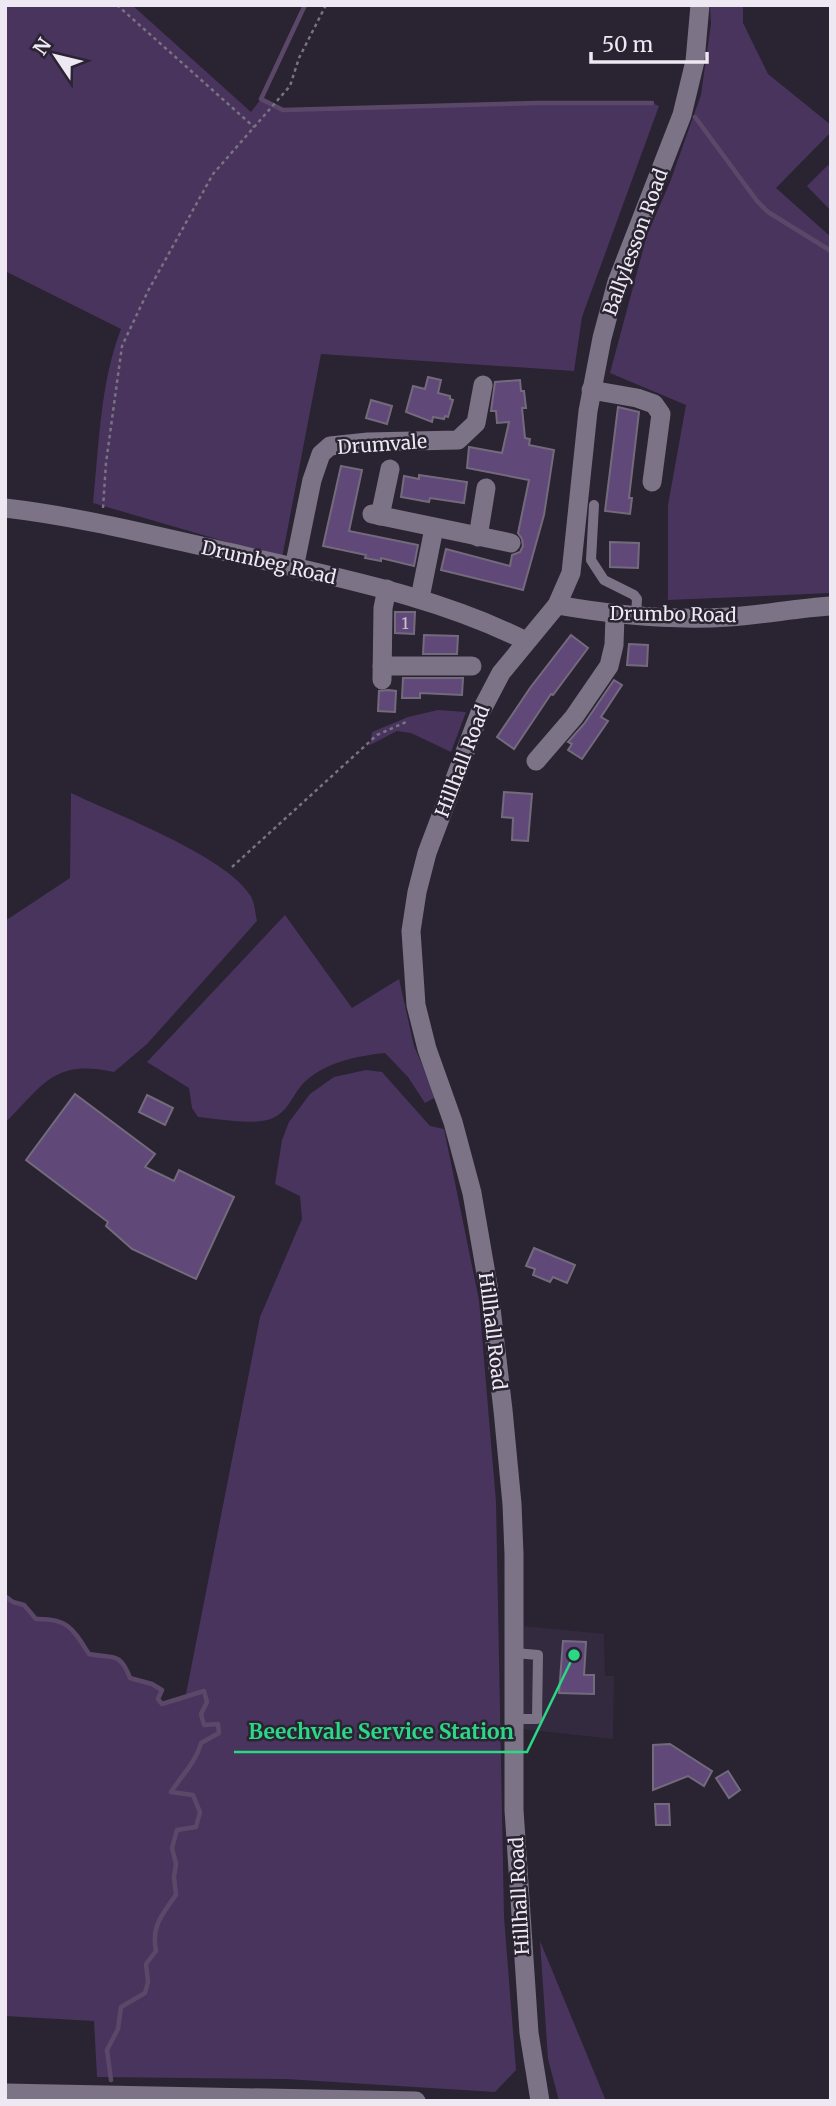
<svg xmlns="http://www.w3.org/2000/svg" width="836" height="2106" viewBox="0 0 836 2106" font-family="Merriweather,serif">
<rect width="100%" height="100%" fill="#2a2332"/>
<path fill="#342a3f" d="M524,1626L604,1634L605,1676H614L613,1739L522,1729Z"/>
<g fill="#49345e">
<path d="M5,5H132L251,112L261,99L284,110L537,103H652L659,106L582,317L574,371L321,354L282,558L93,503C99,446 100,383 121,329L5,271Z"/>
<path d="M710,5H743V23L768,74L831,125V132L776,188L831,237V593L668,600V505L686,405L610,373L647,235L670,182L701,95L711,24Z"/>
<path d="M828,165L831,168V211L807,186Z"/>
<path d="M438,710L466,712L451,752L411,733L397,731L370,745L372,732L408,717Z"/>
<path d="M71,793C117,815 224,855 250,895C255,902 255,913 257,921L147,1044L114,1072C54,1059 44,1084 5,1123V921L70,878Z"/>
<path d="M285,915L352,1008L399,979L414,1046L436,1097L425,1103L408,1077L385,1053C356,1056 321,1063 301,1086C292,1097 287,1112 273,1118C256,1126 218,1119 198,1117L192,1108L189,1088L147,1062Z"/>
<path d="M366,1070L382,1072L430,1126L444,1129L479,1300L496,1502L504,1917L516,2070L495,2092L286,2079L97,2077L94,2021L5,2016V1596L13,1602L24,1605L36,1619C69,1619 73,1629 89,1654C113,1659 119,1651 130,1678L152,1684L162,1690L158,1699L162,1703L185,1699L260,1317L302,1219L300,1196L275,1184L282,1140L289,1122L310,1094L334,1077Z"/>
<path d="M540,1941L606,2101H559L548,2059Z"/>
</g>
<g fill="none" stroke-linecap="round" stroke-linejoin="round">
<g stroke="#5b4869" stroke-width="4.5">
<path d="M305,5L261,99L283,110L537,103H652"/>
<path d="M695,117L757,201L768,212L831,251"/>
<path d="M5,1596L13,1602L24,1605L36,1619C68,1618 73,1629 89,1654C113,1659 120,1651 130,1678L152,1684L162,1690L158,1699L162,1704L204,1691L207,1702L201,1714L204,1725L218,1724L219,1733L201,1743C196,1762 182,1775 171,1792L193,1795L200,1812L196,1827L177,1830L172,1848L176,1864L174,1877L176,1895C162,1914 151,1927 156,1951L146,1964L148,1982L145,1993L121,2007L118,2029L107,2050L111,2080"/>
</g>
</g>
<g fill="#604879" stroke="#736b7c" stroke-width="2">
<path d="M428,377L441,380L438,393L450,396V399L453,400L448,417L445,416L444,419L433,417L432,422L406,412L413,386L425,389Z"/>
<path d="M520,380L521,391H524L526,408H522L525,438L530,439L529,445L554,450L544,515L523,590L441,570L446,549L510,566L512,555L520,552L523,546L522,539L518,533L529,480L467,468L469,447L502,453L509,422L497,423L496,411H491L495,382Z"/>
<path d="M371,400L392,406L387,424L366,418Z"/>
<path d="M618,407L639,412L629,498H632L630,514L605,511Z"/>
<path d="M341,466L362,470L349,531L418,545L414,566L381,558V561L365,558L366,555L323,546Z"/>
<path d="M419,475L467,482L464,503L430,498L429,502L401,497L404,476L419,479Z"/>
<path d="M610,542L639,543L638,568L610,567Z"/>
<path d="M395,612H415L414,634L395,633Z"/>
<path d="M424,635L458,636L457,654H423Z"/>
<path d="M571,635L588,648L553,695L551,694L514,749L497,737L530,688Z"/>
<path d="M629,644L648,645L647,666L627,665Z"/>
<path d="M403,678H463L462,695L420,693V698H402Z"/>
<path d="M614,680L622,685L601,717L608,721L582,759L568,750L572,744L568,742L584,724Z"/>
<path d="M388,690L396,691L395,712L378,711L379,691Z"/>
<path d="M504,792L532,794L528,841L512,840L513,818L502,817Z"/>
<path d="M75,1094L155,1154L145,1167L174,1181L179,1170L234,1197L196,1279L132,1249L106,1226L108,1222L26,1160Z"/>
<path d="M147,1095L173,1108L165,1125L139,1112Z"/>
<path d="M534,1248L575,1265L567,1283L553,1277L550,1282L533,1275L535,1269L526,1266Z"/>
<path d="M563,1641L586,1642L584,1675H594V1694L559,1693Z"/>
<path d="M670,1744L712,1771L704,1786L688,1776L653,1790V1745Z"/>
<path d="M728,1771L740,1790L729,1798L716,1778Z"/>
<path d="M655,1804H669L670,1825H656Z"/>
</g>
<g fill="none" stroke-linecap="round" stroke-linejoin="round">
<g stroke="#797380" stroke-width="2.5" stroke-dasharray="3.5 3.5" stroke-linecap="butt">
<path d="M117,5L254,127"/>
<path d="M103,508L106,463L122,346L148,291L213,174L290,86L299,58L326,5"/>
<path d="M232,867L377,735L406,722"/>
</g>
<g stroke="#7c7486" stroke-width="10">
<path d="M594,505L591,560L604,580L634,595L637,599L636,616"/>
<path d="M514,1719H537L538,1655L515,1653"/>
</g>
<g stroke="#7c7486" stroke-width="19">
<path d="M591,390L637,398L654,404L661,414L652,482"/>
<path d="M372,514L511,543"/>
<path d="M380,516L390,469"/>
<path d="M478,537L486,488"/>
<path d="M294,568L312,480L321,454L330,446L368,442L458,440L476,423L483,385"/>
<path d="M420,598L434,528"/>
<path d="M382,666H472"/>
<path d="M382,680L383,608L387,589"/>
<path d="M536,761L574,717L609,666L614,645L615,615"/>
<path d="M5,2093L416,2101"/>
</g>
<g stroke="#7c7486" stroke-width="19">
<path d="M5,508C84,517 163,538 241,555C338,578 436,596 526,641"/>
<path d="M557,605C614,615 671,621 729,617C763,615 797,608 831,606"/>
</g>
<path stroke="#7c7486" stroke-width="19" d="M540,2101L529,2033L514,1810V1554L512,1504L503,1410L489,1291L472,1193L453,1122L427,1049L416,1005L411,931L417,892L427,853L479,715L501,673L557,605L571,573L588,411L602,338L617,282L682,115L695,61L700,5"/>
</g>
<g text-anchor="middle" stroke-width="5" stroke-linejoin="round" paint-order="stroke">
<g font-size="16" fill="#cac0d4">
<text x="405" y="629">1</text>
</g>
<g font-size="19" fill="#ede8f2" stroke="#2a2332">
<text transform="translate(635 242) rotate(-70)" y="7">Ballylesson Road</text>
<text transform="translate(382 444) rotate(-4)" y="7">Drumvale</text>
<text transform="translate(269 562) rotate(13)" y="7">Drumbeg Road</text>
<text transform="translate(673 614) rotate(1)" y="7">Drumbo Road</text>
<text transform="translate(462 761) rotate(-69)" y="7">Hillhall Road</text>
<text transform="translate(493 1331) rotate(83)" y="7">Hillhall Road</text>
<text transform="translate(519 1896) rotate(-93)" y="7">Hillhall Road</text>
</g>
</g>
<path fill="none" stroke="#2ad885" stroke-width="2.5" d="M574 1655L527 1752H234"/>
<circle fill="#2ad885" stroke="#2a2332" stroke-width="2.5" cx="574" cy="1655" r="7"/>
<g font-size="21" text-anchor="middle" font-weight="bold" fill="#2ad885" stroke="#2a2332" stroke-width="5" stroke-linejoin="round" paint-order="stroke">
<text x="381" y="1739">Beechvale Service Station</text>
</g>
<rect width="836" height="2106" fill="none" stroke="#ede8f2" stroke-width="14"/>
<g transform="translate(56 56) rotate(305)" stroke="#2a2332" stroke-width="5" paint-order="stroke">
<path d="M0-5L12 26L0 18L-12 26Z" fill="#ede8f2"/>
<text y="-10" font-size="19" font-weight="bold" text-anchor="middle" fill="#ede8f2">N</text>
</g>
<path d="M591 52v10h116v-10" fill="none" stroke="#ede8f2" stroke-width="3.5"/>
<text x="602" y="52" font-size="21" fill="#ede8f2" stroke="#2a2332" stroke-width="5" paint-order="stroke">50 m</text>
</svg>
